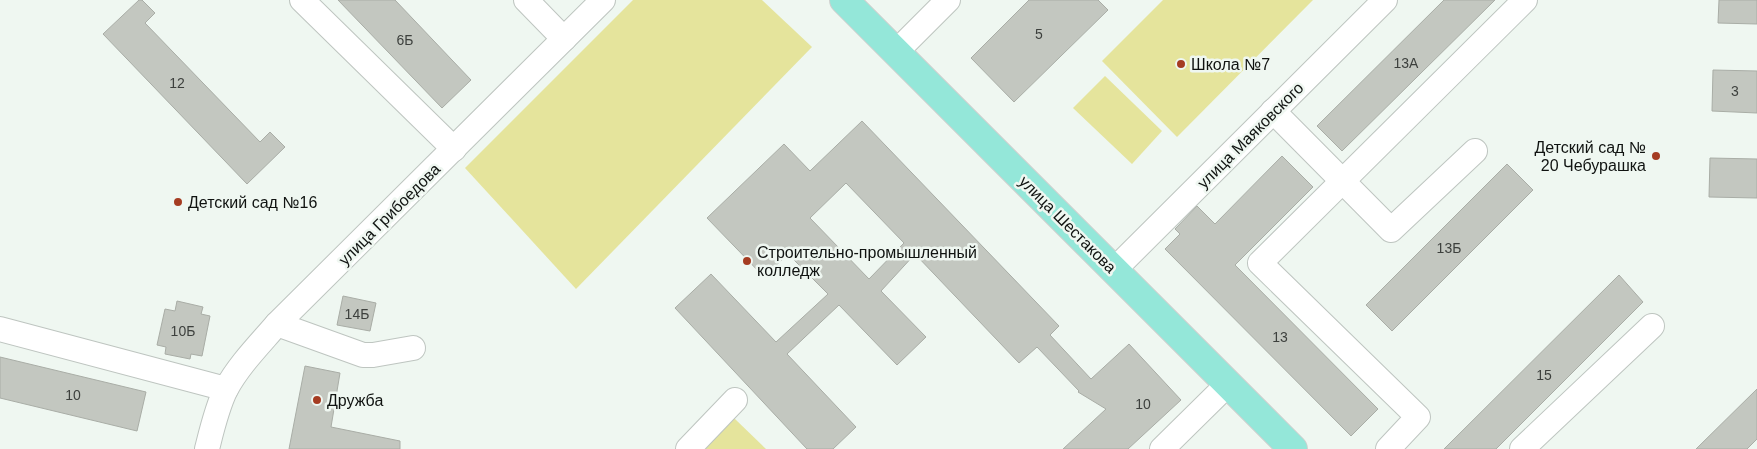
<svg xmlns="http://www.w3.org/2000/svg" width="1757" height="449" viewBox="0 0 1757 449" font-family="Helvetica,sans-serif">
<rect width="100%" height="100%" fill="#eff7f1"/>
<g fill="#e5e49c">
<path d="M633,0H762L812,47L576,289L465,168Z"/>
<path d="M1163,0H1313L1177,137L1102,61Z"/>
<path d="M1105,76L1162,131L1132,164L1073,108Z"/>
<path d="M725,418L735,419L766,449H698Z"/>
</g>
<g fill="#c3c7c0" stroke="#a9ada6" fill-rule="evenodd">
<path d="M139,0H142L155,13L145,23L260,142L270,132L285,147L247,184L103,34Z"/>
<path d="M338,0H395L471,80L442,108Z"/>
<path d="M1029,0H1098L1108,10L1014,102L971,58Z"/>
<path d="M1444,0H1495L1342,151L1317,126Z"/>
<path d="M1719,0H1757V24L1718,23Z"/>
<path d="M1713,70L1757,71V113L1712,111Z"/>
<path d="M862,121L1059,326L1050,335L1091,379L1129,344L1181,400L1128,449H1063L1106,409L1078,392L1079,391L1037,347L1019,363L915,254L881,291L926,337L897,365L839,305L787,354L856,427L833,449H807L675,308L711,274L776,342L828,294L788,254L764,277L707,218L784,144L810,171ZM846,183L904,243L869,279L810,218Z"/>
<path d="M1282,156L1313,187L1235,265L1378,409L1351,436L1165,249L1180,234L1175,229L1197,206L1215,224Z"/>
<path d="M1710,158L1757,159V198L1709,197Z"/>
<path d="M1507,164L1533,190L1392,331L1366,305Z"/>
<path d="M1619,275L1643,302L1496,449H1444Z"/>
<path d="M343,296L376,303L370,331L337,325Z"/>
<path d="M177,301L203,307L201,314L210,316L202,356L191,354L190,359L165,354L166,347L157,345L165,309L175,311Z"/>
<path d="M0,357L146,392L137,431L0,398Z"/>
<path d="M305,366L340,373L331,427L400,441V449H289Z"/>
<path d="M1757,389V439L1747,449H1696Z"/>
</g>
<g fill="none" stroke-linecap="round" stroke-linejoin="round">
<g stroke="#bec5c0" stroke-width="26">
<g id="minor">
<path d="M302,0L454,149"/>
<path d="M526,0L564,39"/>
<path d="M896,52L948,0"/>
<path d="M1273,111L1391,230L1475,151"/>
<path d="M1114,270L1385,0"/>
<path d="M277,324L363,355H373L413,348"/>
<path d="M0,329L226,389"/>
<path d="M207,449C212,429 217,407 226,389C239,365 259,345 277,324L603,0"/>
<path d="M688,449L735,400"/>
<path d="M1162,449L1228,384"/>
<path d="M1388,449L1418,417L1260,263L1525,0"/>
<path d="M1522,449L1652,326"/>
</g>
</g>
<g stroke="#cfd0cf" stroke-width="30">
<path id="major" d="M844,0L1293,449"/>
</g>
<use href="#minor" stroke="#fff" stroke-width="24"/>
<use href="#major" stroke="#94e7d9" stroke-width="28"/>
</g>
<g fill="#a53c22" stroke="#eff7f1" stroke-width="2">
<circle cx="1181" cy="64" r="5"/>
<circle cx="1656" cy="156" r="5"/>
<circle cx="178" cy="202" r="5"/>
<circle cx="747" cy="261" r="5"/>
<circle cx="317" cy="400" r="5"/>
</g>
<g text-anchor="middle" stroke-width="5" stroke-linejoin="round" paint-order="stroke">
<g font-size="14" fill="#3d403d">
<text x="1039" y="39">5</text>
<text x="405" y="45">6Б</text>
<text x="1406" y="68">13А</text>
<text x="177" y="88">12</text>
<text x="1735" y="96">3</text>
<text x="1449" y="253">13Б</text>
<text x="357" y="319">14Б</text>
<text x="183" y="336">10Б</text>
<text x="1280" y="342">13</text>
<text x="1544" y="380">15</text>
<text x="73" y="400">10</text>
<text x="1143" y="409">10</text>
</g>
<g font-size="16" fill="#101311" stroke="#eff7f1" text-anchor="start">
<text x="1191" y="70">Школа №7</text>
<text x="1646" y="153" text-anchor="end">Детский сад №<tspan x="1646" dy="18">20 Чебурашка</tspan></text>
<text x="188" y="208">Детский сад №16</text>
<text x="757" y="258">Строительно-промышленный<tspan x="757" dy="18">колледж</tspan></text>
<text x="327" y="406">Дружба</text>
</g>
<g font-size="16" fill="#101311" stroke="#eff7f1">
<text transform="translate(1250 135) rotate(-45)" y="6">улица Маяковского</text>
<text transform="translate(389 214) rotate(-45)" y="6">улица Грибоедова</text>
<text transform="translate(1068 224) rotate(45)" y="6">улица Шестакова</text>
</g>
</g>
</svg>
